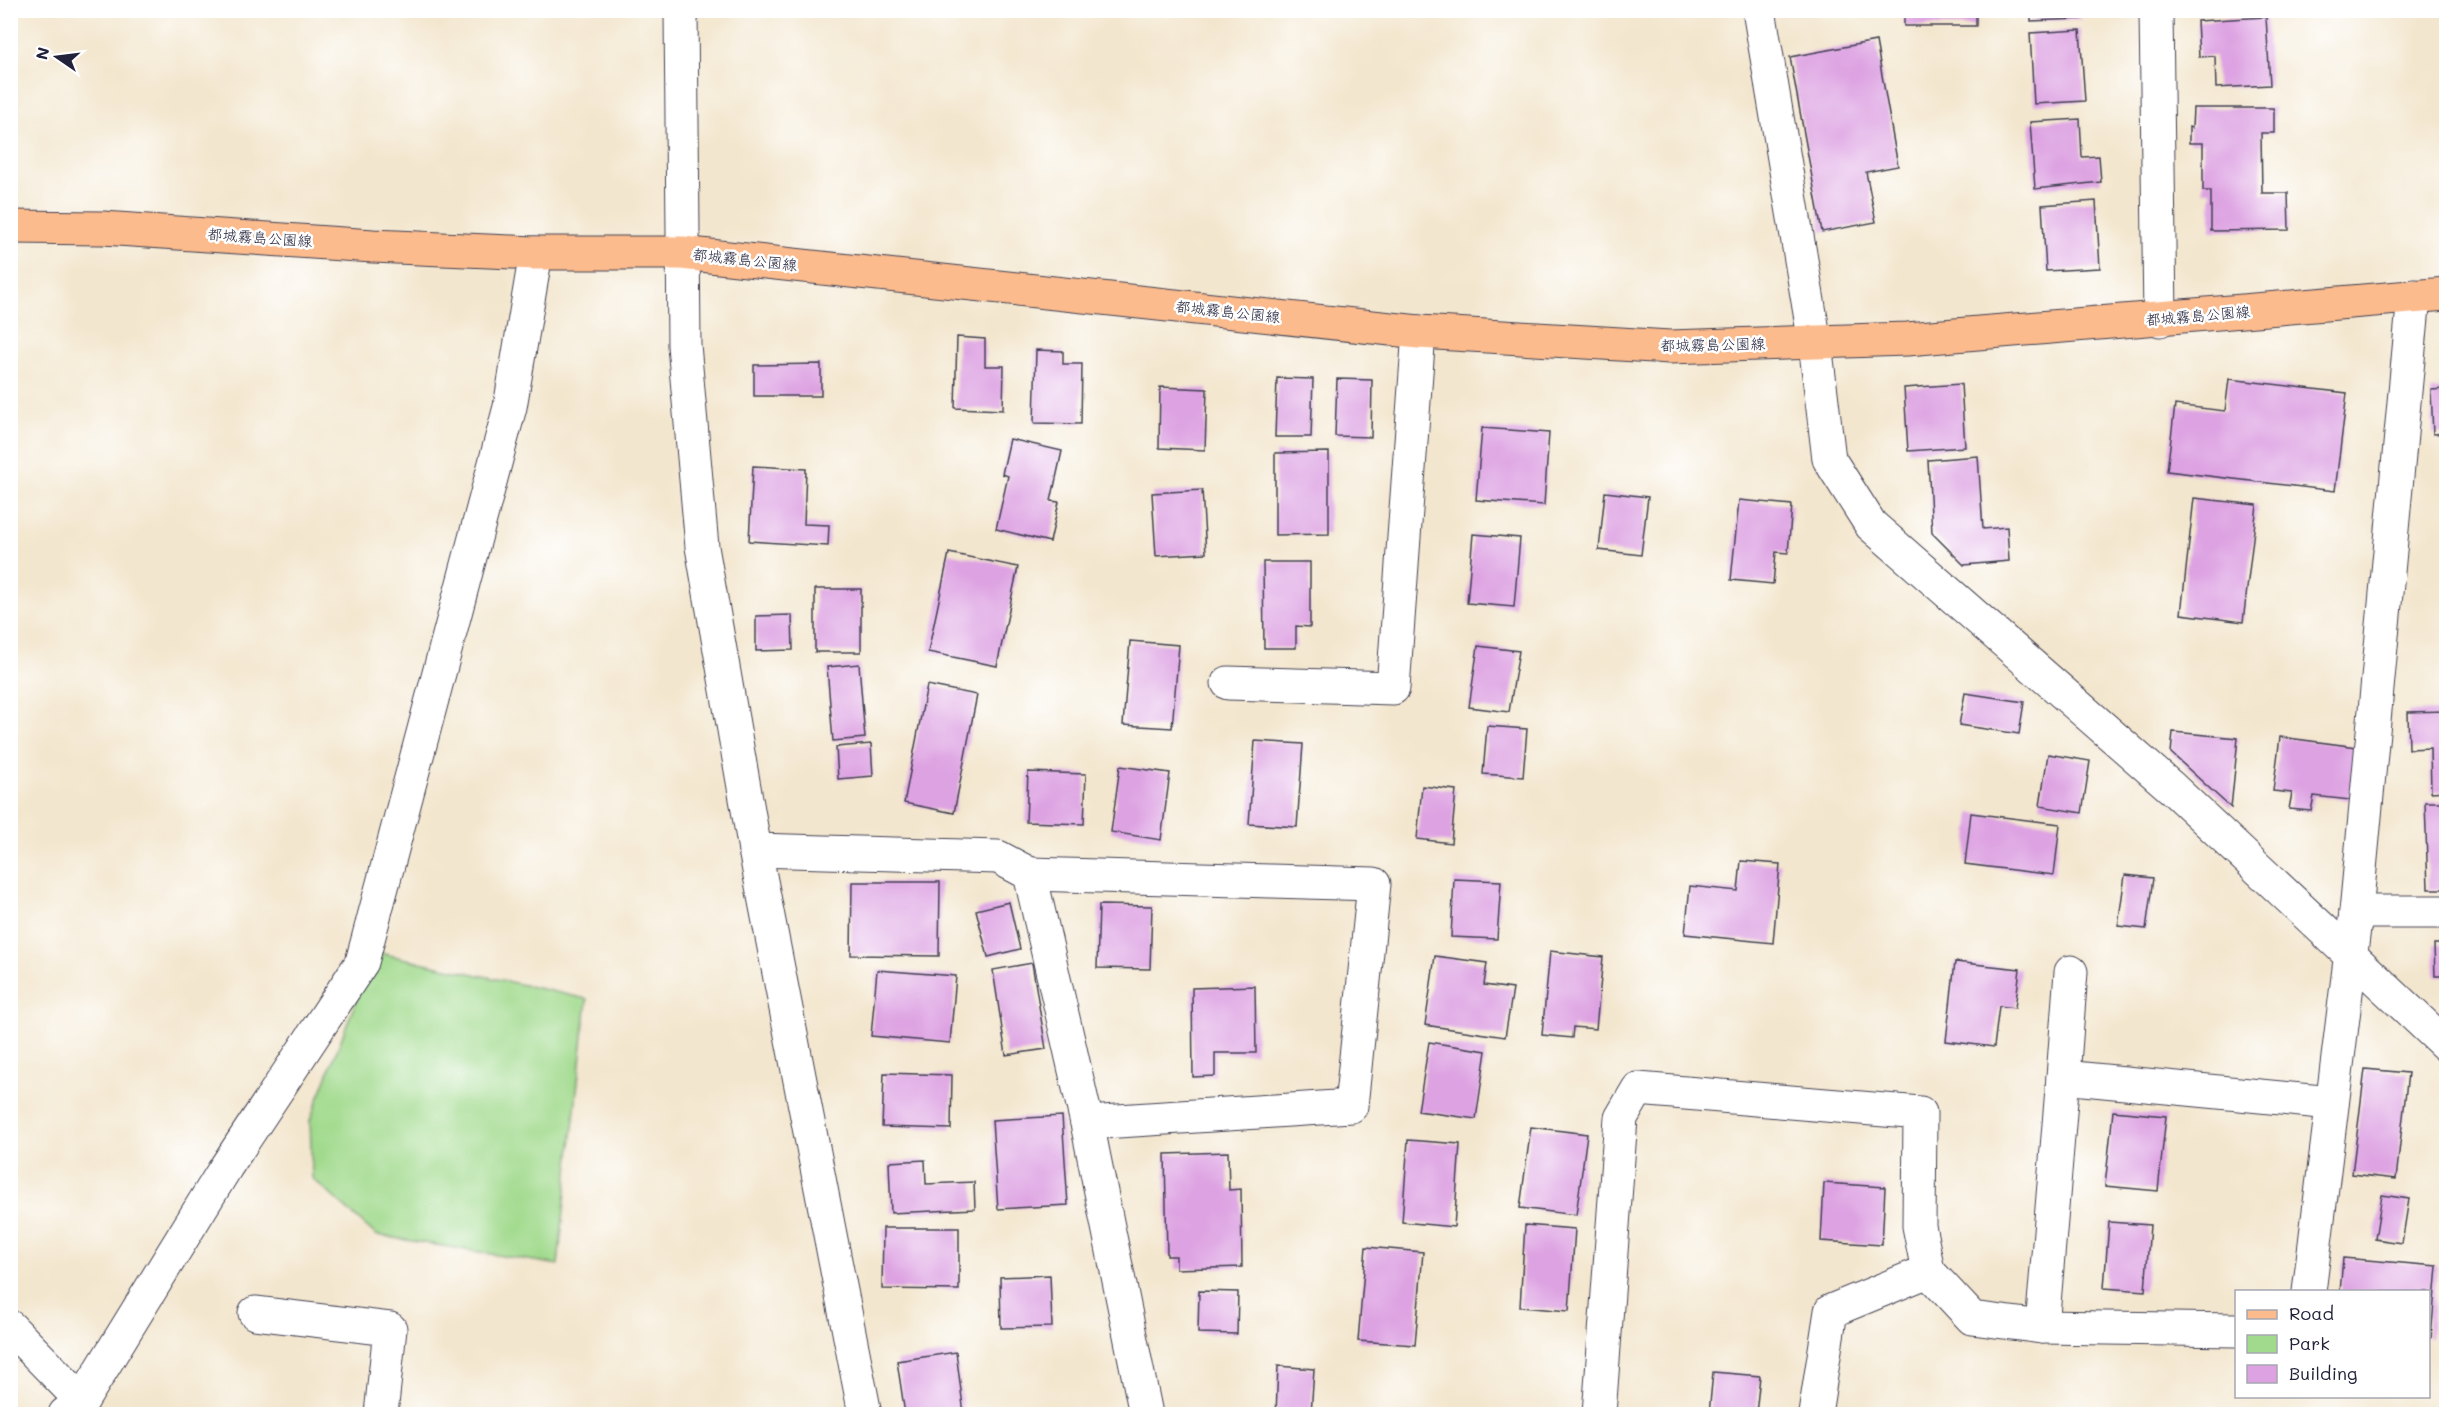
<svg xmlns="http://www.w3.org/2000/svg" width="2457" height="1425" viewBox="0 0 2457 1425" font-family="Mali,'Klee One',sans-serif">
<rect width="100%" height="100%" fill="#fff"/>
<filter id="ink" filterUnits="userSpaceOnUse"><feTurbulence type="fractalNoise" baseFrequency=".0167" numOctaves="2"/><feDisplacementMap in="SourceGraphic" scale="12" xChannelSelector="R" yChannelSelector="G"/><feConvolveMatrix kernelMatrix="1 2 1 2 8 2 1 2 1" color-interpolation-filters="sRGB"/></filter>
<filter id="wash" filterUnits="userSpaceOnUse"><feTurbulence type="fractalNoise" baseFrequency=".008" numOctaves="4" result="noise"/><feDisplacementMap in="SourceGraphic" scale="24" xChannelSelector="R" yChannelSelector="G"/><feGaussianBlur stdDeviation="1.35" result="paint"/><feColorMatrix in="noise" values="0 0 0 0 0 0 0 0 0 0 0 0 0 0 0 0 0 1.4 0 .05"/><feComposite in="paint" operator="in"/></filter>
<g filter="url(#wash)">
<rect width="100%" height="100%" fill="#f3e6ce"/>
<path fill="#a1da8d" stroke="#627e64" stroke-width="1.5" d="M375,952L587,999L558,1265L376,1235L312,1178L310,1120Z"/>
<g id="blocks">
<g fill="#dda2e2">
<rect x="1904" y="10" width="72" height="16"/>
<path d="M2031,10H2081V19L2031,21Z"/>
<path d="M2266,17L2270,85L2216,88L2215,56L2199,57L2197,21Z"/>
<path d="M2080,30L2085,101L2034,104L2030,33Z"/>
<path d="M1876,41L1898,166L1866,172L1876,222L1822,232L1790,57Z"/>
<path d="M2193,108H2274V133H2261L2262,193H2288L2289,230L2211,231V191H2203V143H2189V127L2192,128Z"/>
<path d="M2080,119L2082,157L2099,156L2101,182L2035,189L2030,122Z"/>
<path d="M2096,201L2100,268L2046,271L2042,205Z"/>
<path d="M957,337L985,339V366H1004L1003,410L955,408Z"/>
<path d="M1036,350L1063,351V364H1082L1081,424L1034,423Z"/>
<path d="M821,364V396H754V365Z"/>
<path d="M1277,378L1313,379L1311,437H1275Z"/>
<path d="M1337,379L1372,380L1371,437L1335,436Z"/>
<path d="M2229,379L2347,393L2335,491L2167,471L2175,405L2225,411Z"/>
<path d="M1961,384L1965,447L1908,451L1904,388Z"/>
<path d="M1160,387L1207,389L1205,450L1159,448Z"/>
<path d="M2446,389V433L2433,434L2431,390Z"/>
<path d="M1482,428L1549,433L1544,505L1476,500Z"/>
<path d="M1010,439L1062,451L1051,501L1059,502L1050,542L996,529L1008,476L1002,474Z"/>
<path d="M1329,452V534L1275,535V453Z"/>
<path d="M1978,456L1983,529L2007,527L2009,561L1964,565L1932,533L1928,460Z"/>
<path d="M753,466L806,469L804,524L829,525L828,546L749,541Z"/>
<path d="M1202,490L1206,553L1156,556L1152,493Z"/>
<path d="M1605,492L1648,497L1641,555L1599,550Z"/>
<path d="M2194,498L2257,505L2243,622L2181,614Z"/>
<path d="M1739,500L1792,505L1788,553L1776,552L1773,584L1731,580Z"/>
<path d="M1473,534L1520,538L1514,607L1467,603Z"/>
<path d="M949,553L1018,567L997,666L928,652Z"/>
<path d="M1263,562H1310V627L1296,626V648H1264Z"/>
<rect x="815" y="589" width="46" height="63"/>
<path d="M792,615L793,650L756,651V616Z"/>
<path d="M1130,641L1179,645L1172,728L1123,725Z"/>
<path d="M1478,646L1519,651L1509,712L1469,707Z"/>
<path d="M859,664L865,738L833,741L827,667Z"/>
<path d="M927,685L977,695L954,813L904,803Z"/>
<path d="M1965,693L2024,702L2019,734L1959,725Z"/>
<path d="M2446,711V791L2431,792L2430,748L2409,749L2408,712Z"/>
<path d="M1487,726L1527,729L1523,777L1483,774Z"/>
<path d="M2173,732L2238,738L2231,808L2171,753Z"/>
<path d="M2280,737L2357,747L2350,800L2314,796L2311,811L2289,809L2292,793L2273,791Z"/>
<path d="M1255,741L1303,744L1297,827L1249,824Z"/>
<path d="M871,744L873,776L838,779L836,747Z"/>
<path d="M2048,754L2090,761L2082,813L2040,806Z"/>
<path d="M1120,766L1170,773L1161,840L1111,832Z"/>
<path d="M1028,772L1086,774L1084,824L1026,822Z"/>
<path d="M1422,786L1456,790L1451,843L1417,839Z"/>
<path d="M2425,802H2446V889H2428Z"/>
<path d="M1971,813L2060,824L2054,875L1965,864Z"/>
<path d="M1741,861L1780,864L1773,943L1685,934L1690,886L1738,891Z"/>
<path d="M2125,875L2153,878L2146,929L2118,926Z"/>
<path d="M1454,879L1501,881L1497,939L1451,937Z"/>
<path d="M852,882H940L939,956L851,955Z"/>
<path d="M1009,902L1020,949L988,957L976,910Z"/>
<path d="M1099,905L1152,906L1150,969L1097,968Z"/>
<path d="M2434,944H2446V976H2435Z"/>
<path d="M1550,951L1603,957L1596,1029L1573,1027L1572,1038L1542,1035Z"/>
<path d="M1435,956L1487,963L1484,985L1513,989L1505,1037L1425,1025Z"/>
<path d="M1955,962L2020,969L2015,1008L1999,1006L1994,1047L1946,1041Z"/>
<path d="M1032,963L1046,1049L1006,1055L993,970Z"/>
<path d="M877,970L956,976L950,1043L871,1036Z"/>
<path d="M1255,986L1256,1053H1215V1076L1193,1077L1192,988Z"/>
<path d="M1429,1042L1486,1051L1476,1119L1418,1111Z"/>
<path d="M2365,1069L2408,1073L2396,1179L2352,1174Z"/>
<path d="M884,1073L952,1075L951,1129L882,1127Z"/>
<path d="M2113,1111L2166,1116L2158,1191L2105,1186Z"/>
<path d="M1062,1116L1068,1205L998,1209L992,1120Z"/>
<path d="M1531,1127L1587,1134L1576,1215L1520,1208Z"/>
<path d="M1408,1140L1460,1144L1454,1227L1402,1222Z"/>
<path d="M1228,1152L1229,1190L1241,1189L1242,1267L1176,1269V1256H1167L1165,1154Z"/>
<path d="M925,1160L926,1184L974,1182L975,1209L891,1213L889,1162Z"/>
<path d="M1824,1183L1885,1187L1882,1245L1821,1241Z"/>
<path d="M2382,1195L2409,1199L2402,1243L2375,1239Z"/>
<path d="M2109,1222L2150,1225L2145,1291L2104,1288Z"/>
<path d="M1525,1225L1575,1229L1569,1311L1520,1307Z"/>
<path d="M883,1228H959V1290L882,1289Z"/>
<path d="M1366,1247L1423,1252L1415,1345L1358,1341Z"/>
<path d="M2343,1258L2437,1266L2431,1338H2428V1292H2340Z"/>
<path d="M1050,1275L1052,1327L1001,1328L1000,1277Z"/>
<path d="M1199,1291L1238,1292L1237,1334L1198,1333Z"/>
<path d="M956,1352L964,1414H905L897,1361Z"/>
<path d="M1278,1366L1314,1369L1311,1414H1276Z"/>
<path d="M1713,1372L1760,1376L1756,1414H1709Z"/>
</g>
</g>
</g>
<g filter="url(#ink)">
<use href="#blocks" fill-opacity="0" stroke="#413f51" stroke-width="1.5"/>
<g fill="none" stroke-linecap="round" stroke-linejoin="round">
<g stroke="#413f51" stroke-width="35">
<g id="minor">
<path d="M681,10L684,345L702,547L755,850L865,1414"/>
<path d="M1759,10L1815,343L1829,459L1871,525L2172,788L2446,1045"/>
<path d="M2156,10L2160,320"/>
<path d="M1228,683L1393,688L1419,332"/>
<path d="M755,850L998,857L1030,874L1087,1123L1146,1414"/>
<path d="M1030,874L1374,884L1351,1106L1087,1123"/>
<path d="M2356,912H2446"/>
<path d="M2063,1077L2071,972"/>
<path d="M2309,1292L2356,912L2414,296"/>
<path d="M255,1313L390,1329L381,1414"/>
<path d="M10,1327L82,1401"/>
<path d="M2042,1327L2063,1077L2332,1103"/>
<path d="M65,1414L82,1401L226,1167L362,962L510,407L536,253"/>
<path d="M1599,1414L1621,1118L1638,1089L1920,1113L1919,1226L1928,1271L1972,1318L2042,1327L2236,1330"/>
<path d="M1815,1414L1831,1311L1928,1271"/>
</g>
</g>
<g stroke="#413f51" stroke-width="35">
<path id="major" d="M10,227L103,228L373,246L536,253H682L1419,332L1670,347L1907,339L2446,294"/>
</g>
<use href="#minor" stroke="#fff" stroke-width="33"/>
<use href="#major" stroke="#fbbb8d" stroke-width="33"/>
</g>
</g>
<g text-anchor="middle" stroke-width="5" stroke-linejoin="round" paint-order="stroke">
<g font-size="15" fill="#22223b" stroke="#fff">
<text transform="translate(260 238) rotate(4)" y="5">都城霧島公園線</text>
<text transform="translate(745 260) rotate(6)" y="5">都城霧島公園線</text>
<text transform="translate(1228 312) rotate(6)" y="5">都城霧島公園線</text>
<text transform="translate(2198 316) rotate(-5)" y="5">都城霧島公園線</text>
<text transform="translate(1713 345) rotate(-1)" y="5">都城霧島公園線</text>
</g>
</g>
<rect width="2457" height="1425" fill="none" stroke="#fff" stroke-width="36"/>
<rect x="2235" y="1290" width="195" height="108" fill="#ffffff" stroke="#a7a7b1" stroke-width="1.5"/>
<rect x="2247" y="1310" width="30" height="9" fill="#fbbb8d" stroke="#a7a7b1" stroke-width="1.5"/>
<text x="2289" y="1320" font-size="18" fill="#22223b">Road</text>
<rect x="2247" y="1335" width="30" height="18" fill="#a1da8d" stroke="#a7a7b1" stroke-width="1.5"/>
<text x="2289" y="1350" font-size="18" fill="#22223b">Park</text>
<rect x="2247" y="1365" width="30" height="18" fill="#dda2e2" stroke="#a7a7b1" stroke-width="1.5"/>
<text x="2289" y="1380" font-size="18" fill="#22223b">Building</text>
<g transform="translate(57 57) rotate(284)" stroke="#ffffff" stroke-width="4.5" paint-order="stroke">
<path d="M0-4.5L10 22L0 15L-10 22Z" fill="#22223b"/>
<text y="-9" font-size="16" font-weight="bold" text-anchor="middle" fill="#22223b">N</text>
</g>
</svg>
